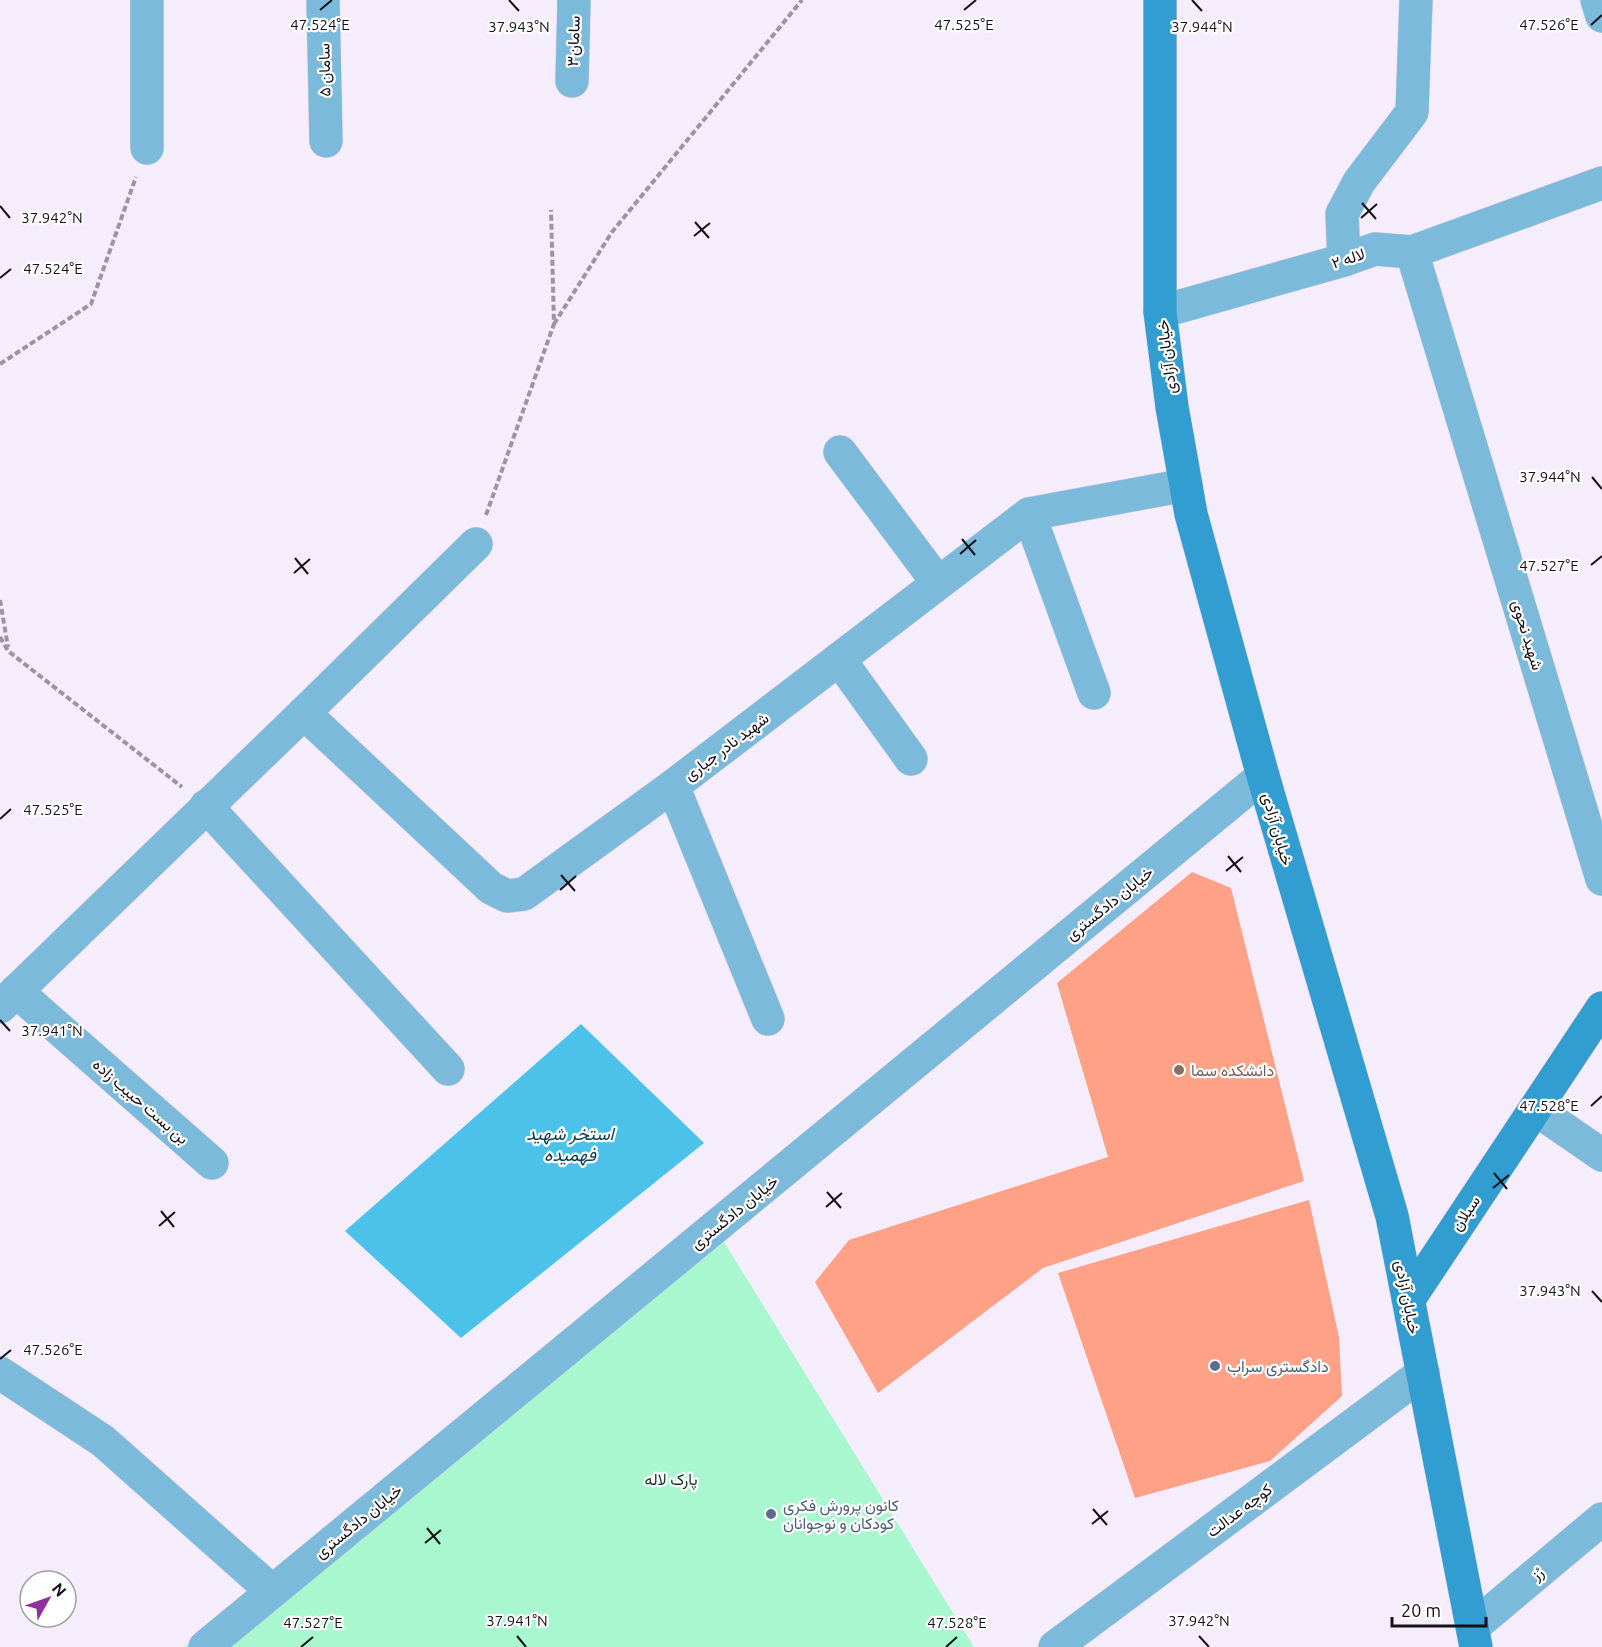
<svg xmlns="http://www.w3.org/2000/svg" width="1602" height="1647" viewBox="0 0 1602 1647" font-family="Ubuntu,Vazirmatn,sans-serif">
<rect width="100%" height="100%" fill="#f5edfc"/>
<path fill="#a9f7cf" d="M716,1229L974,1647H184Z"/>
<path fill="#4cc2ea" d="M581,1024L704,1143L461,1338L345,1231Z"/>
<g fill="#fea187">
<path d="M1192,872L1231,888L1304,1181L1043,1268L878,1393L815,1282L849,1240L1108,1157L1057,983Z"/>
<path d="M1309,1200L1339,1337L1342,1396L1270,1461L1135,1498L1058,1273Z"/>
</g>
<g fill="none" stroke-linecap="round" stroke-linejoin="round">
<g stroke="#d1cad8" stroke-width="34">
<g id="street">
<path d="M323,0L326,141"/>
<path d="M1597,0L1602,16"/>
<path d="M572,81L574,0"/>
<path d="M147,148V0"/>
<path d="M1412,252L1602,879"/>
<path d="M1344,260L1342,214L1359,182L1412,112L1416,0"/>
<path d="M1160,312L1344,260L1375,249L1412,252L1602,183"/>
<path d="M840,452L938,583"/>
<path d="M1029,514L1094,693"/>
<path d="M839,659L911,759"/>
<path d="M304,713L491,888L507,896L524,894L673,786L1029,514L1186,485"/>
<path d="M673,786L768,1019"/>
<path d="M206,806L448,1069"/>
<path d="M16,991L212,1163"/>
<path d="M0,1007L304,713L476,544"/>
<path d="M1535,1109L1602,1155"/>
<path d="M0,1373L103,1441L264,1584"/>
<path d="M1473,1627L1602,1519"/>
<path d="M205,1647L1263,776"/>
<path d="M1055,1647L1423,1373"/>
</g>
</g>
<g stroke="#d1cad8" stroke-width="34">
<g id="secondary">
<path d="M1160,0V312L1172,407L1191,514L1263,776L1392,1216L1476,1647"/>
<path d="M1409,1299L1602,1008"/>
</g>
</g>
<g stroke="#9c95a1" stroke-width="4" stroke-dasharray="6 3" stroke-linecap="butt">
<path d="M554,324L612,232L802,0"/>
<path d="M0,364L91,304L136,177"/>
<path d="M486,515L554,324L551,210"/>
<path d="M0,600L8,647"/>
<path d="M0,637L8,651L182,787"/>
</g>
<use href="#street" stroke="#7cbadc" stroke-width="33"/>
<use href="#secondary" stroke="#319dd0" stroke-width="33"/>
</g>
<path fill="none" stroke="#161119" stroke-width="2" d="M509,0L519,11M1192,0L1202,11M320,10L332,0M964,10L976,0M1591,25L1602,15M1362,203L1376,219M0,206L10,218M1361,218L1377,204M695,222L709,238M694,236L710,223M0,278L11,269M1592,477L1602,489M962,539L975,555M960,554L976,540M295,558L308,574M1591,565L1602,556M294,573L310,559M0,819L11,809M1228,856L1241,872M1226,871L1243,857M561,875L575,891M560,890L576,876M0,1020L10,1031M1591,1106L1602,1096M1494,1173L1507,1189M1493,1188L1509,1175M827,1192L841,1208M826,1207L842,1193M161,1211L174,1227M159,1226L175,1212M1592,1291L1602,1302M0,1359L11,1350M1093,1509L1107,1525M1092,1524L1108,1511M427,1528L440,1544M425,1543L441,1530M517,1636L526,1647M1199,1636L1209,1647M301,1647L313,1637M946,1647L957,1637"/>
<circle fill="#8d6e63" stroke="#fff" stroke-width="2" cx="1179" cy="1070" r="6"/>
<g fill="#5c6f8a" stroke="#fff" stroke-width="2">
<circle cx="1215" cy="1366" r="6"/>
<circle cx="771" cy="1514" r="6"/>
</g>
<g text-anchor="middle" stroke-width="4.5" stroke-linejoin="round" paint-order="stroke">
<g font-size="16" fill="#161119" stroke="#fff">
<text transform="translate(573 41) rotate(-88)" y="6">سامان۳</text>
<text transform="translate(324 70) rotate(-91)" y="6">سامان ۵</text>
<text transform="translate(1348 258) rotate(-18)" y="6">لاله ۲</text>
<text transform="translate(1166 357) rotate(-97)" y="6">خیابان آزادی</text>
<text transform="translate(1528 635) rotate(73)" y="6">شهید نحوی</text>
<text transform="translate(726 746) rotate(-37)" y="6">شهید نادر جباری</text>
<text transform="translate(1278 829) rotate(74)" y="6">خیابان آزادی</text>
<text transform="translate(1109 903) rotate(-39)" y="6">خیابان دادگستری</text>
<text transform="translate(141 1101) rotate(41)" y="6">بن بست حبیب زاده</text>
<text transform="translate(734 1212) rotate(-39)" y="6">خیابان دادگستری</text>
<text transform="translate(1465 1213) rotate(-56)" y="6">سبلان</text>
<text transform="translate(1408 1297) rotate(79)" y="6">خیابان آزادی</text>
<text transform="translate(1239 1510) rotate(-37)" y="6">کوچه عدالت</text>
<text transform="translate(358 1521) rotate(-39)" y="6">خیابان دادگستری</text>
<text transform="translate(1537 1573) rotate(-40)" y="6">رُز</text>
</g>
<g font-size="16" fill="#785e54" stroke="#fff" text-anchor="start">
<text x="1191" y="1076">دانشکده سما</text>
</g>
<g font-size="16" fill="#4e5e75" stroke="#fff" text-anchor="start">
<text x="1227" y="1372">دادگستری سراب</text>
<text x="783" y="1511">کانون پرورش فکری<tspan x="783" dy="18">کودکان و نوجوانان</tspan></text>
</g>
<g font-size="16" fill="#0c3927" stroke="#fff">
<text x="671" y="1485">پارک لاله</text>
</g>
<g font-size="18" font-style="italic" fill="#083e4e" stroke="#fff">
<text x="570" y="1140">استخر شهید<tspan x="570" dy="21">فهمیده</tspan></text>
</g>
</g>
<g font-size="15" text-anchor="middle" fill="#161119" stroke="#fff" stroke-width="4.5" stroke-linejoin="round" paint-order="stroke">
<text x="964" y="30">47.525°E</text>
<text x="320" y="30">47.524°E</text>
<text x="1549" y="30">47.526°E</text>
<text x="519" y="32">37.943°N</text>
<text x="1202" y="32">37.944°N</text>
<text x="52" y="223">37.942°N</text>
<text x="53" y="274">47.524°E</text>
<text x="1550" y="482">37.944°N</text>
<text x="1549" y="571">47.527°E</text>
<text x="53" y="815">47.525°E</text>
<text x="52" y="1036">37.941°N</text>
<text x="1549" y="1111">47.528°E</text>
<text x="1550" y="1296">37.943°N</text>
<text x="53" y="1355">47.526°E</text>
<text x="517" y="1626">37.941°N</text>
<text x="1199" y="1626">37.942°N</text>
<text x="313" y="1628">47.527°E</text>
<text x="957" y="1628">47.528°E</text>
</g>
<g transform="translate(48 1599) rotate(50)"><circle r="28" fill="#ffffff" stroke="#a2a0a3" stroke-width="1.5"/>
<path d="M0-4.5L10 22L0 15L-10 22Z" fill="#8d319c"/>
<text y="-9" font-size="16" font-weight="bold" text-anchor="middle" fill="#161119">N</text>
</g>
<path d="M1392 1617v9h94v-9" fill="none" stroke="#161119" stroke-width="3"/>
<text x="1401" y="1617" font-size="18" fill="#161119" stroke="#ffffff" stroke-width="4.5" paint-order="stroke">20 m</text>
</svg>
